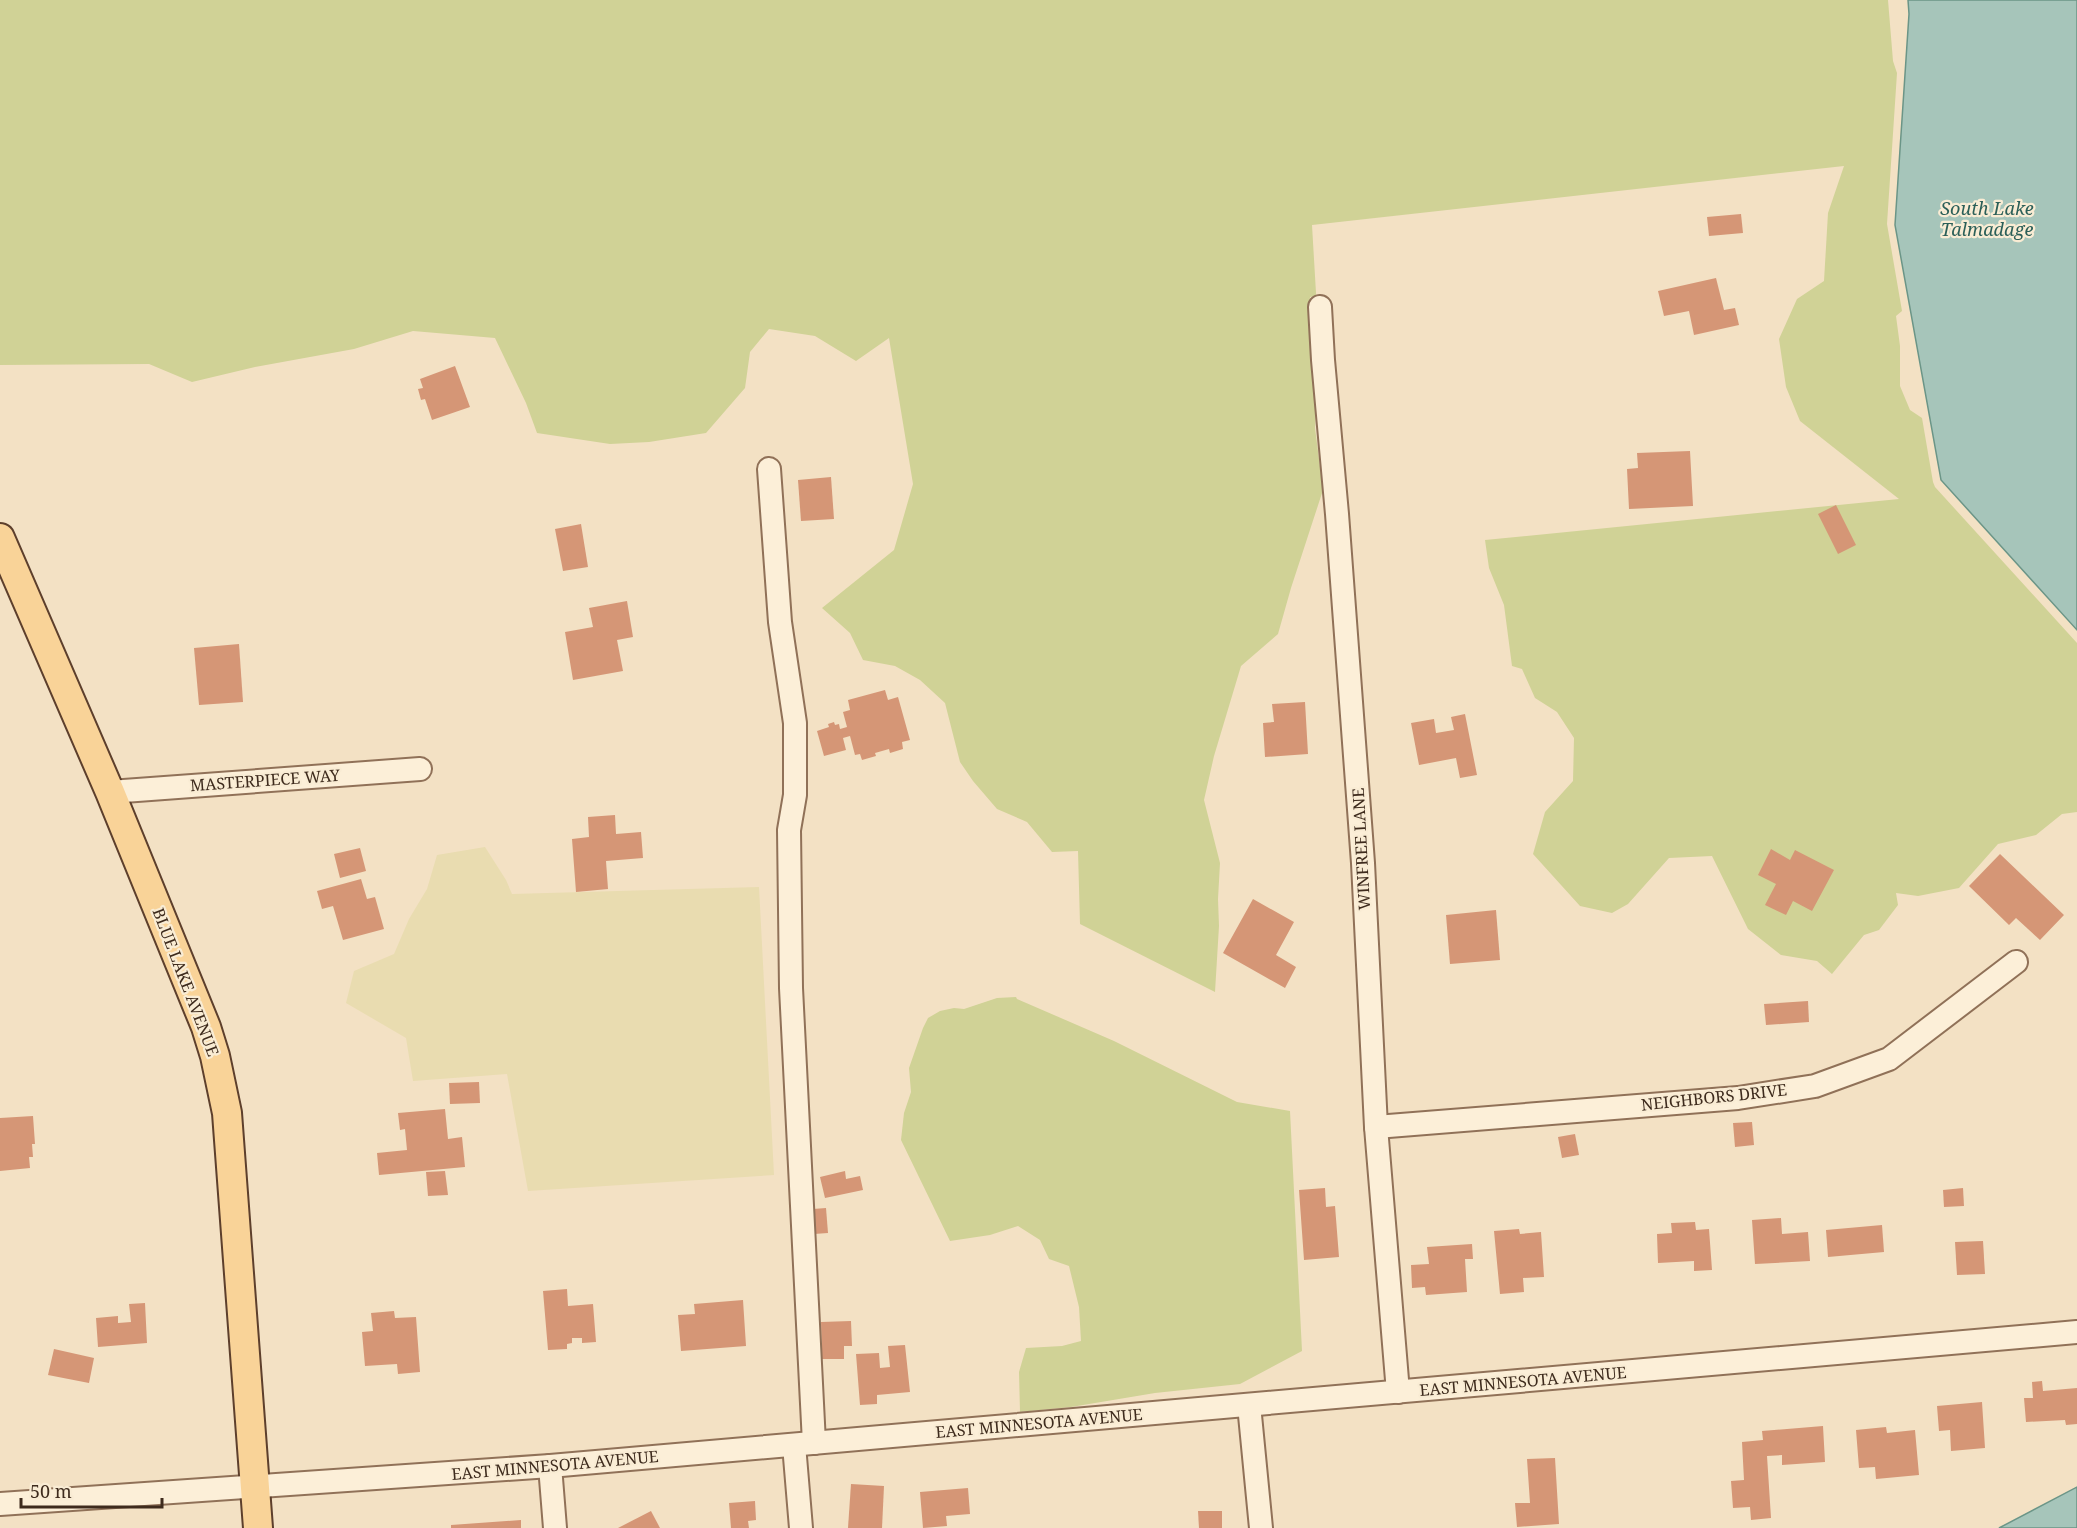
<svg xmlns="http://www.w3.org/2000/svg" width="2077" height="1528" viewBox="0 0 2077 1528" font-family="'Noto Serif',serif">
<rect width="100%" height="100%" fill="#f3e1c4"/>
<path fill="#e9dcb0" d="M485,847L506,880L512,894L759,887L774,1175L528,1191L507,1074L413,1081L406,1038L346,1003L354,971L394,954L409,919L427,889L437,855Z"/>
<g fill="#d0d296">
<path d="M0,0H1888L1893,61L1897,73L1887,224L1902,311L1896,316L1900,346V386L1910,410L1922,418L1933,482L1935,487L2077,643V812L2062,814L2036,835L1998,844L1959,888L1918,896L1896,893L1898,905L1879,930L1864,935L1832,974L1817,961L1781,955L1748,929L1712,856L1669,858L1628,904L1612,913L1580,906L1533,854L1545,812L1573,781L1574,738L1557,712L1535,698L1522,669L1512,666L1504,605L1489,568L1485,540L1899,499L1800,421L1786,387L1779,339L1797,299L1824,281L1828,213L1844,166L1312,225L1316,293V296L1310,297L1317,394L1315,428L1323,490L1291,588L1278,634L1241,666L1214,756L1204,800L1220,863L1218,899L1219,926L1215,992L1080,924L1078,851L1052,852L1027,822L997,809L973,781L960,762L945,703L920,680L895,666L863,660L850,633L822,608L894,550L913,484L889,338L856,361L815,336L769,329L750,352L745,388L706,433L649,442L610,444L537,433L526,403L495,338L413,331L354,349L255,367L192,382L149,364L0,365Z"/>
<path d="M1016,997L1017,999L1114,1041L1237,1102L1290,1111L1302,1351L1240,1384L1155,1393L1071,1407L1020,1412L1019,1372L1026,1348L1062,1346L1081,1341L1079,1307L1069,1266L1049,1259L1040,1240L1018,1226L990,1235L950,1241L901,1140L904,1113L911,1092L909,1068L923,1028L928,1018L940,1011L954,1008L964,1009L997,998Z"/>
</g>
<g fill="#a6c5ba" stroke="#6b9587" stroke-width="1.5">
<path d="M1908,0H2077V630L1941,480L1895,225L1909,14Z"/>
<path d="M2077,1487V1528H1999Z"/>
</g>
<g fill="#d59676">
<path d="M1741,214L1743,233L1709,236L1707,217Z"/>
<path d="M1716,278L1724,310L1735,308L1739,325L1694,335L1689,311L1664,316L1658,291Z"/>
<path d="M455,366L470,407L432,420L425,399L421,400L418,389L423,388L420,379Z"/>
<path d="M1690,451L1693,506L1629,509L1627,469L1638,468L1637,453Z"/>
<path d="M831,477L834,519L801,521L798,480Z"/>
<path d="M1836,505L1856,545L1838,554L1818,514Z"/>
<path d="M581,524L588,567L563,571L555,529Z"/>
<path d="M627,601L633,637L617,640L623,671L573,680L565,632L593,627L589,608Z"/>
<path d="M239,644L243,702L199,705L194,648Z"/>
<path d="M885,690L888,700L898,697L910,740L902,742L903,749L890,753L889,749L875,753L876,756L862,760L860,754L855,755L850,736L843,738L846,750L824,756L817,731L829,727L828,724L834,722L835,725L839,724L840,729L847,727L843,712L850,710L848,700Z"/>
<path d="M1305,702L1308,754L1265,757L1263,723L1274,722L1272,704Z"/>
<path d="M1465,714L1477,775L1460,778L1456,758L1419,765L1411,723L1434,719L1436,733L1454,730L1451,717Z"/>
<path d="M615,815L616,834L641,832L643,858L606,861L608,889L576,892L572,839L589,837L588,817Z"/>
<path d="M360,848L366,871L340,878L334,854Z"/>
<path d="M1771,849L1790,860L1795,850L1834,870L1812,911L1793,901L1786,915L1765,905L1776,884L1758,875Z"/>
<path d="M2000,854L2064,915L2040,940L2016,918L2009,925L1969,886Z"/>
<path d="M361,879L367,899L375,897L384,929L343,940L333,906L322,909L317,891Z"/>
<path d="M1253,899L1294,922L1276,955L1296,967L1285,988L1223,953Z"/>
<path d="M1496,910L1500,960L1450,964L1446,915Z"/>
<path d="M1808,1001L1809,1022L1766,1025L1764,1004Z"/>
<path d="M479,1082L480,1103L450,1104L449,1083Z"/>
<path d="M445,1109L448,1139L462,1137L465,1167L379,1175L377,1153L407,1150L405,1129L400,1130L398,1113Z"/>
<path d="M33,1116L35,1144H32L33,1157H29L30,1168L0,1171V1118Z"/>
<path d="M1752,1122L1754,1145L1735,1147L1733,1123Z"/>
<path d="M1575,1134L1579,1155L1562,1158L1558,1137Z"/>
<path d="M445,1171L448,1195L428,1196L426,1172Z"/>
<path d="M845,1171L846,1179L860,1176L863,1190L825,1198L820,1177Z"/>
<path d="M1325,1188L1326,1207L1335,1206L1339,1257L1304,1260L1299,1190Z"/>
<path d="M1963,1188L1964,1206L1944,1207L1943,1190Z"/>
<path d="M826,1208L828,1233L814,1234L813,1209Z"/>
<path d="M1781,1218L1782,1234L1808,1232L1810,1261L1755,1264L1752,1220Z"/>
<path d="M1695,1222L1696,1230L1709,1229L1712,1270L1694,1271V1261L1658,1263L1657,1234L1672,1233L1671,1223Z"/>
<path d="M1882,1225L1884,1252L1828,1257L1826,1230Z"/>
<path d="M1519,1229L1520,1234L1541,1232L1544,1277L1523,1278L1524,1292L1500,1294L1494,1231Z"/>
<path d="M1983,1241L1985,1274L1957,1275L1955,1242Z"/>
<path d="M1472,1244L1473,1259H1465L1467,1292L1426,1295L1425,1287L1412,1288L1411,1265L1429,1264L1427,1247Z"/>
<path d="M567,1289L568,1306L593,1304L596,1342L582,1343V1338H572V1343L567,1344V1349L548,1350L543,1291Z"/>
<path d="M743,1300L746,1346L681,1351L678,1315L695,1314L694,1304Z"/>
<path d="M145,1303L147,1343L98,1347L96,1318L118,1316V1323L131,1322L129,1304Z"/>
<path d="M394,1311L395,1318L416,1317L420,1372L398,1374L397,1364L365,1366L362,1332L373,1331L371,1313Z"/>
<path d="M851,1321L852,1346H844V1359H822L821,1322Z"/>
<path d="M905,1345L910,1392L877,1395V1404L860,1405L856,1354L879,1353L880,1368L890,1367L888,1346Z"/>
<path d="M54,1349L94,1358L89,1383L48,1375Z"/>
<path d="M2042,1381L2043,1391L2077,1388V1424L2066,1425L2065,1420L2026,1422L2024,1398H2033L2032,1382Z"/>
<path d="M1982,1402L1985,1448L1951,1451L1950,1430L1939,1431L1937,1406Z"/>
<path d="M1823,1426L1825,1462L1782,1465V1455L1767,1456L1771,1518L1751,1520L1750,1507L1733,1508L1731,1481L1744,1480L1742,1442L1763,1440L1762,1431Z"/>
<path d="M1886,1427L1887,1433L1915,1430L1919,1475L1876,1479L1875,1467L1859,1468L1856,1430Z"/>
<path d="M1555,1458L1559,1524L1517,1527L1515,1503H1530L1527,1459Z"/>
<path d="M851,1484L884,1486L882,1528H848Z"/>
<path d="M968,1488L970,1514L946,1516L947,1526L923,1528L920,1492Z"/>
<path d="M755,1501L756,1520L748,1521L749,1528H731L729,1503Z"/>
<path d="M651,1511L660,1528H618Z"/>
<path d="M1198,1511H1222V1528H1199Z"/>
<path d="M521,1520V1528H451V1525Z"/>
</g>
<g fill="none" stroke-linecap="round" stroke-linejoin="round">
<g stroke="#907158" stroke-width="26">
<g id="minor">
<path d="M1320,307L1323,360L1337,514L1363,863L1376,1127L1398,1392"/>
<path d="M769,469L780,622L795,723V795L789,830L791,988L814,1443"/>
<path d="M110,792L420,769"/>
<path d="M1376,1127L1738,1098L1815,1086L1889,1059L2016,962"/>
<path d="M1249,1405L1261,1528"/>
<path d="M794,1445L801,1528"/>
<path d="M550,1466L555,1528"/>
<path d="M0,1504L550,1466L2077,1332"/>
</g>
</g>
<g stroke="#5d3f2c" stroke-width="32">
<path id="major" d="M0,538L110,792L206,1027L215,1056L227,1113L258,1528"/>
</g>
<use href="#minor" stroke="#fcefd8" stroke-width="22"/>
<use href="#major" stroke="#f9d398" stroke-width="28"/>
</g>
<g text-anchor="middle" stroke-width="4.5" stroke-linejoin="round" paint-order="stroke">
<g font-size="16" fill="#3e2b1d" stroke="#f9ecd4">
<text transform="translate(265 780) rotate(-4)" y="6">MASTERPIECE WAY</text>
<text transform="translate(1361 849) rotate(-93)" y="6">WINFREE LANE</text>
<text transform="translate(186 982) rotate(69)" y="6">BLUE LAKE AVENUE</text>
<text transform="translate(1714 1097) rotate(-6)" y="6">NEIGHBORS DRIVE</text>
<text transform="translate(1523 1381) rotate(-5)" y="6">EAST MINNESOTA AVENUE</text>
<text transform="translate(1039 1423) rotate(-5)" y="6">EAST MINNESOTA AVENUE</text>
<text transform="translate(555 1465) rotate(-5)" y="6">EAST MINNESOTA AVENUE</text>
</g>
<g font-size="18" font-style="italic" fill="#2b5f58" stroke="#f9ecd4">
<text x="1987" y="215">South Lake<tspan x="1987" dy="21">Talmadage</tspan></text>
</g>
</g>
<path d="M21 1498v9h141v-9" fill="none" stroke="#3e2b1d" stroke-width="3"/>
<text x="30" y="1498" font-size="18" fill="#3e2b1d" stroke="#f9ecd4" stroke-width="4.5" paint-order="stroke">50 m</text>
</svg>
